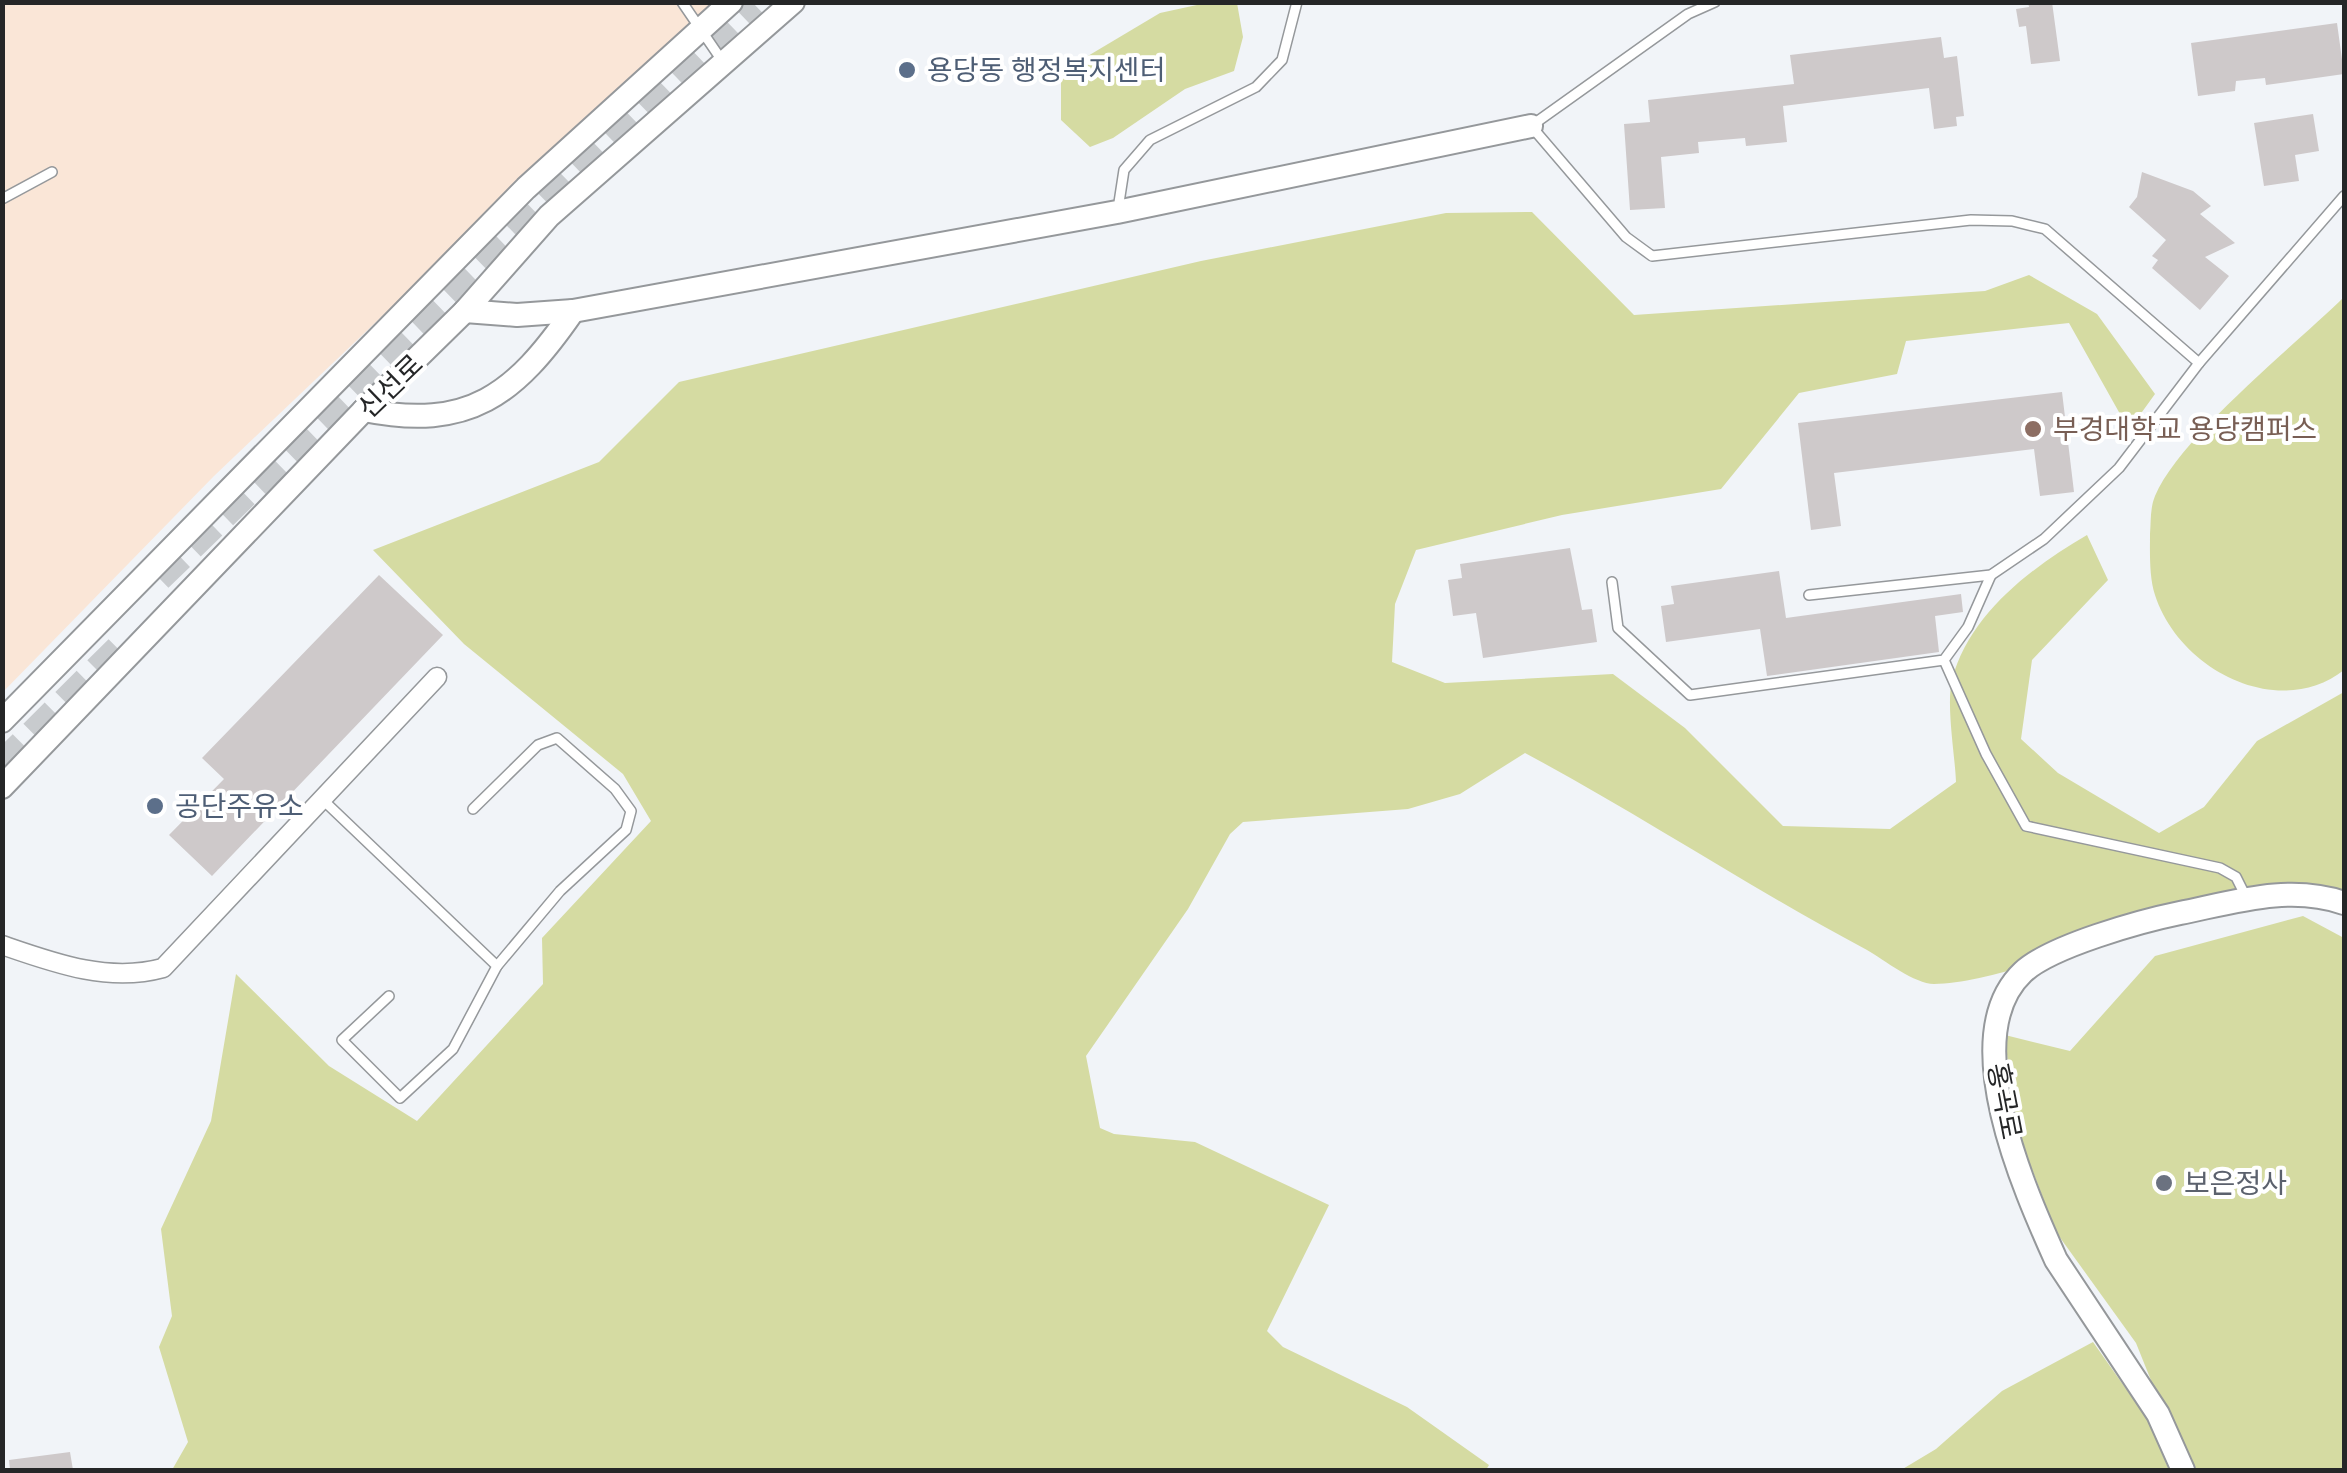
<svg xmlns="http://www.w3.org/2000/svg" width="2347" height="1473" viewBox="0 0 2347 1473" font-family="'IBM Plex Sans','Noto Sans KR',sans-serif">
<rect width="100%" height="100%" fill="#f1f4f8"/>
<path fill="#fae6d7" d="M3,3H723L475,228L214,476L3,692Z"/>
<g fill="#d5dba2">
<path d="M1206,3H1237L1243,37L1234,71L1185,89L1113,138L1090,147L1061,120V72L1160,13Z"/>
<path d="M1532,212L1634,315L1985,291L2029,275L2097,314L2155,394L2129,430L2069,323L1906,341L1897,374L1799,393L1721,489L1562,515L1416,550L1395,604L1392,662L1445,683L1613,674L1685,728L1783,826L1890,829L1956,782C1955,755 1946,706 1952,680C1969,614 2032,567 2087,535L2108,580L2032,660L2021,739L2058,773L2159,833L2204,807L2257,741L2344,692V893C2266,858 2036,983 1934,984C1915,984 1884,960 1867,950C1750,888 1641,815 1525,753L1460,794L1408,809L1243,822L1230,834L1188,909L1086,1056L1100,1128L1114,1134L1195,1142L1329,1205L1267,1331L1283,1347L1407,1407L1489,1465L1486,1470H172L188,1442L159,1347L172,1316L161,1229L211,1121L236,974L329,1066L417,1121L543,984L542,938L651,821L623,774L464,644L373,550L599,462L679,382L1201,261L1446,213Z"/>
<path d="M2344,297V670C2279,721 2179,670 2155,595C2149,577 2150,553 2150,534C2151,522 2150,508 2155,496C2180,437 2294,346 2344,297Z"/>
<path d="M2303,916L2344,938V1470H2187L2136,1343L2056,1232L2014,1122L2005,1035L2070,1051L2155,956Z"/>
<path d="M2093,1342L2148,1420L2169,1470H1901L1936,1449L2002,1391Z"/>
</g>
<g fill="#cec9ca">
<path d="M2028,2H2052L2060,61L2031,64L2026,26L2019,27L2016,9L2029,7Z"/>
<path d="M2337,23L2344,74L2266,85L2265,78L2236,81L2235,91L2198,96L2191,43Z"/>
<path d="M1941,37L1944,58L1957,56L1964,116L1956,117L1957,126L1934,129L1929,88L1783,106L1787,142L1746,146L1745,138L1698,142L1699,153L1661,157L1665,208L1630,210L1624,124L1650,122L1648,100L1794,84L1790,55Z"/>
<path d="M2313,114L2319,151L2295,155L2299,181L2264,186L2254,123Z"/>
<path d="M2142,172L2193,191L2211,206L2200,214L2235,243L2205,257L2229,276L2200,310L2152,268L2158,260L2152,256L2166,240L2129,207L2137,197Z"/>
<path d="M2062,392L2074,492L2040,496L2034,449L1834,473L1841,526L1811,530L1798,423Z"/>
<path d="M1570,548L1582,610L1592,609L1597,642L1483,658L1476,613L1453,616L1448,580L1462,578L1460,564Z"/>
<path d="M1779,571L1786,618L1961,594L1963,612L1935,616L1939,652L1767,676L1760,629L1666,642L1661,606L1674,604L1671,586Z"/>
<path d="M379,575L443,635L212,876L169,835L224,779L202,758Z"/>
<path d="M70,1452L73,1470H10L9,1460Z"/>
</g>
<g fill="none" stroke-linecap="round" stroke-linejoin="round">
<g stroke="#c8cbce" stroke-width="30" stroke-dasharray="30 15" stroke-linecap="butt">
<path d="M158,577L752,2"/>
<path d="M2,766L121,648"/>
</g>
<g stroke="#95989b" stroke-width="12">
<g id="lane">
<path d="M682,2L723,62"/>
<path d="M1715,2L1688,14L1531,126L1626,237L1652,256L1971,220L2012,221L2045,229L2199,363"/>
<path d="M2,199L52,172"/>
<path d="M1118,209L1124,170L1150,140L1256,87L1282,60L1297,2"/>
<path d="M1612,582L1618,628L1690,695L1944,660L1968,627L1991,575"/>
<path d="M1809,595L1991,575L2044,539L2119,468L2199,363L2344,196"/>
<path d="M1944,660L1986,754L2026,826L2220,868L2236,877L2245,895"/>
<path d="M322,799L497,966L453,1049L400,1098L342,1040L389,996"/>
<path d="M473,809L538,745L557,738L615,789L631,811L626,830L560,891L497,966"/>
</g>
</g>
<g stroke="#95989b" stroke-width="21">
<path id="street" d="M2,945C54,963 108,983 163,968L437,677"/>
</g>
<g stroke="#95989b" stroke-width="26">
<g id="secondary">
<path d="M465,311L517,315L573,311L1117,212L1531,126"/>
<path d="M364,410C469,431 515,395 573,311"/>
<path d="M2,721L526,188L731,2"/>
<path d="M2,787L364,410L465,311L549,216L793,2"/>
<path d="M2183,1470L2158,1414L2056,1260C2025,1191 1955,1036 2023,972C2051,946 2141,921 2180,913C2234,902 2290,884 2344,903"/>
</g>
</g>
<use href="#lane" stroke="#fff" stroke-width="9"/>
<use href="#street" stroke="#fff" stroke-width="18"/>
<use href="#secondary" stroke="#fff" stroke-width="22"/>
</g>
<g fill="#5c6f8a" stroke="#fff" stroke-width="4">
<circle cx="907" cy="70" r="10"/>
<circle cx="155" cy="806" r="10"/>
</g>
<circle fill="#8d6e63" stroke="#fff" stroke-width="4" cx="2033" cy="429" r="10"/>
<circle fill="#6b7280" stroke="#fff" stroke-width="4" cx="2164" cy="1183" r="10"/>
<g text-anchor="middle" stroke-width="8" stroke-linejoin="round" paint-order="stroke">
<g font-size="28" fill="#4e5e75" stroke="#fff" text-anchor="start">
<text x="927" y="80">용당동 행정복지센터</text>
<text x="175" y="816">공단주유소</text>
</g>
<g font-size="28" fill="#252627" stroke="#fff">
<text transform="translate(390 386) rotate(-44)" y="10">신선로</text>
<text transform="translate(2005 1101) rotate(79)" y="10">홍곡로</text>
</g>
<g font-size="28" fill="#785e54" stroke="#fff" text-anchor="start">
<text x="2053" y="439">부경대학교 용당캠퍼스</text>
</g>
<g font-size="28" fill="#5b616d" stroke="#fff" text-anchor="start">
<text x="2184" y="1193">보은정사</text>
</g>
</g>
<rect width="2347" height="1473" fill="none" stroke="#252627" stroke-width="10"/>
</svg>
